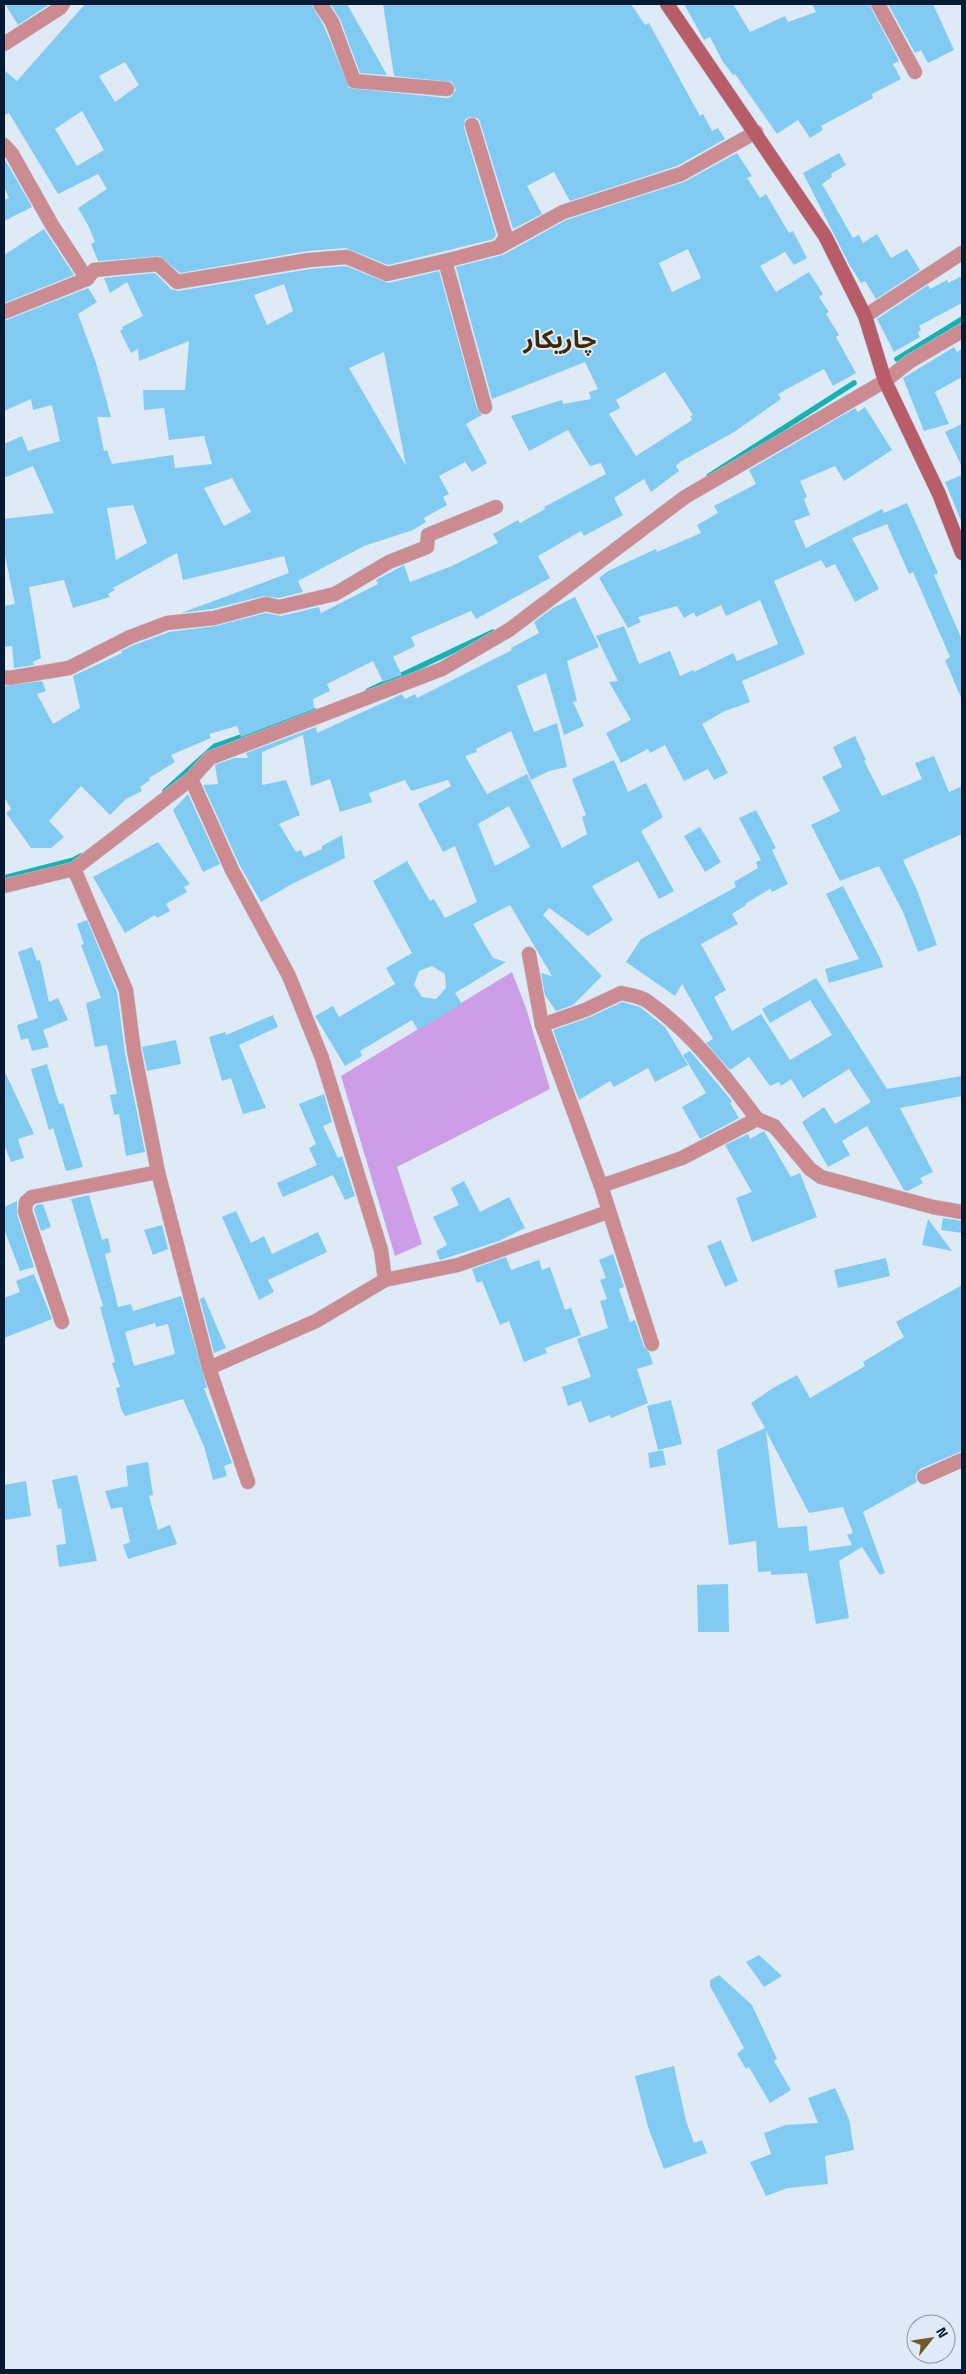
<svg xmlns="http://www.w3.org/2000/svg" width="966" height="2374" viewBox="0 0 966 2374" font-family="'Titillium Web','Noto Sans Arabic',sans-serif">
<rect width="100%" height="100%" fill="#dfeaf7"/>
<path fill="#ce9de8" d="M512,972L526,1008L550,1089L397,1167L422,1244L395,1256L341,1076Z"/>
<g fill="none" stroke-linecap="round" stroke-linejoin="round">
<g stroke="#14b3b1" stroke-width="5.5">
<path d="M897,359L962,319"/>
<path d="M709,476L854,383"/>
<path d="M368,691L493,632"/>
<path d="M165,791L215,746L315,711"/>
<path d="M4,878L74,860L81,856"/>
</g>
</g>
<g fill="#81cbf3" fill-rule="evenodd">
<path d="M5,4H50L18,25Z"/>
<path d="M85,4H311L324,26L349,88L446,98L451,97L456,90L452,82L394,76L383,4H631L645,25L649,23L700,116L703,114L712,131L718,128L725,139L677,166L570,201L554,172L527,186L542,214L513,229L480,122L478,118L470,117L465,119L464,128L496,235L494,239L388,265L346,248L308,251L180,273L160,256L98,261L91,244L95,242L89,227L78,208L107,189L98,174L58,194L9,113L4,115V70L17,81ZM125,62L139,85L115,102L99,76ZM82,111L104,150L77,166L55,129Z"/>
<path d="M347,4L387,75L360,73L340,19L331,5Z"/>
<path d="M684,4H733L750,32L785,16L788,22L816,12L812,4H869L899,61L893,64L901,79L872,94L873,98L821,126L823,130L810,138L798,120L777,134L735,74L733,75L723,62L710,37L704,40Z"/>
<path d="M888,4H933L954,50L928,63L921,50L915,53Z"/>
<path d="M737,153L752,176L747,178L760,198L766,194L789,233L793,231L807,258L794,265L785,252L760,266L776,292L809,272L823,294L819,297L829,312L826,314L839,335L836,337L856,373L833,386L824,369L778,394L781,399L734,432L680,462L676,466L679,471L651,492L644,479L614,498L623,515L584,536L581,531L538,556L550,578L476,619L471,611L411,637L415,646L393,657L402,675L383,682L373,661L327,684L330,691L313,699L314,709L241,737L237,726L209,734L211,738L171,755L175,762L149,778L150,780L140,787L142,791L126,799L110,815L81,786L49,821L64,837L51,848H31L6,813L11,809L4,797V686L42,681L46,691L37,694L53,724L80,708L73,676L122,653L121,651L134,645L169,632L216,626L266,613L281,616L319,607L321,613L378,584L376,580L404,565L410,582L452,566L498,543L493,534L518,520L520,523L545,509L544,507L606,474L601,463L590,466L568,430L529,451L511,416L562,400L563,404L591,399L589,392L598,389L585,362L492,399L456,267L503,255L566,220L684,182ZM688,249L701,278L672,292L659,263ZM665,372L693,415L690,416L692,420L636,456L609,414L620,408L616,400Z"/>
<path d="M839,153L846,165L831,174L832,177L822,184L853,238L859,235L863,243L877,234L891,258L907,249L920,270L876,299L865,281L861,283L849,264L803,173Z"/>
<path d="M4,158L32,207L4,221V200L9,198L4,187Z"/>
<path d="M44,229L74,275L4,303V255Z"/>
<path d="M346,266L388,283L439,271L477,409L482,415L466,424L487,463L472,472L465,462L439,476L449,494L443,497L447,505L424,518L426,522L413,530L364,546L298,581L303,592L279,598L264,596L212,609L181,613L289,573L284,556L183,580L177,553L113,588L115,590L108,594L110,597L73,608L64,580L29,587L41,658L33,662L34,665L14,668L12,646L4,647V606L15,604L4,551V519L54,513L33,466L4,478V444L22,436L28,451L60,441L52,405L33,410L31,399L4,411V321L88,288L97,302L78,314L96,363L111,417H97L104,451L107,450L112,464L173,455L175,468L212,464L204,436L169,440L164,408L144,410L143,390H185L189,341L139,361L138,349L131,353L120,331L123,329L122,327L143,316L127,282L110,293L104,278L155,273L171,289L178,291L310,269ZM284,284L293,311L267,325L254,295ZM384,352L406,466L349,368ZM232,478L251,512L224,526L204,488ZM133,505L147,543L116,560L107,508Z"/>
<path d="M962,276V303L919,326L921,330L918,332L920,337L894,352L877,319L928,285L930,289L947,280L948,283Z"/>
<path d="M954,347L957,352L962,349V377L935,392L949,424L924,431L903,378Z"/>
<path d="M865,407L892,450L844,481L835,466L800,481L807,497L804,499L810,515L794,521L806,548L882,509L884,513L907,503L938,573L934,575L962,640V700L945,660L950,657L913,572L909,574L887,524L852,538L879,589L855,602L835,564L826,568L821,560L774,581L805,654L742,681L750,702L725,711L702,724L728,773L714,780L708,769L684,781L665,745L650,753L648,749L621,763L606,733L631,720L609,682L618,681L596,636L624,626L639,664L670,651L680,676L693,670L694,672L733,653L737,661L778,644L760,600L726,616L721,605L696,617L694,612L684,618L677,606L638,617L641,622L628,628L599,578L608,571L656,549L657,552L701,533L697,525L718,513L714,506L756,484L749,470L855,408L858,412Z"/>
<path d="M962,424V467L945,432Z"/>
<path d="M962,475V523L945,482Z"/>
<path d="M575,597L599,647L567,661L577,701L573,702L584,726L564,735L546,673L517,686L534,732L557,723L567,767L549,771L531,780L511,731L476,749L477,752L465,756L487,794L527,774L562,848L587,834L582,817L586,815L572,779L614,760L628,792L646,783L663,817L641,831L674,891L659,899L638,861L592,886L613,920L588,936L549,908L543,915L602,976L573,1005L556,1011L545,995L541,973L552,976L510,905L473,924L493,958L506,962L455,993L462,1004L418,1030L412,1020L360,1051L362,1056L345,1066L315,1016L333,1006L339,1017L395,984L386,968L412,953L373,881L407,861L430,901L434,899L445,918L477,902L455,846L443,852L418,804L451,786L448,780L411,791L405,780L369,793L372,802L340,812L330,779L311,786L303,735L262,752V785L286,780L300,815L279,824L296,852L301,850L304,857L322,849V846L342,835L345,858L292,884L261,902L240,866L203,785L218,784L215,765L234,758H248L246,753L316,727L317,733L402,694L405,699L415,694L417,698L512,650L511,648L539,633L534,622L553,608ZM509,806L530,847L495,866L478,824ZM432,966L445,974L446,988L436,999L422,997L414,985L419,971Z"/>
<path d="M855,736L866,760L864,761L882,796L922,779L915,763L934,756L949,792L962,786V834L903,860L917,890L937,945L918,952L903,912L879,866L840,881L811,825L840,811L822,777L842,767L833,747Z"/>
<path d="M188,794L220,864L203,872L173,810Z"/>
<path d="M756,810L776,848L772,850L788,884L772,892L770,889L745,904L746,905L732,914L738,924L701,944L726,990L714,997L732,1031L761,1014L790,1060L832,1035L810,1000L770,1023L762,1009L816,978L887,1089L962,1076V1096L900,1108L933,1172L920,1178L923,1183L908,1191L904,1190L867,1126L842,1141L850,1155L828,1167L802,1122L824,1107L835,1124L871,1102L849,1069L803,1098L791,1079L781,1086L779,1082L770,1086L749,1057L730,1070L706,1043L713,1039L682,984L675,996L626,962L641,939L736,887L734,882L758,868L756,862L761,860L739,818Z"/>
<path d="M700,827L721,862L705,872L684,836Z"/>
<path d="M158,842L190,884L184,887L187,892L166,904L170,911L157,918L155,915L125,933L93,877Z"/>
<path d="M843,886L880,958L883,967L829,983L825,969L859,959L826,894Z"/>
<path d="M87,920L117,992L125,1053L145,1152L126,1156L119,1114L114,1115L110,1095L117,1094L107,1045L95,1047L86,1003L101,998L81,945L84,944L77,924Z"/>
<path d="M32,947L37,961L40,960L49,1002L58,998L68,1020L43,1030L49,1047L32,1051L28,1038L21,1040L17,1025L38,1018L18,952Z"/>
<path d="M622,1002L640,1007L665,1027L688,1065L655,1082L648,1068L614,1087L610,1081L579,1100L553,1030L588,1018Z"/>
<path d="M273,1015L278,1027L239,1045L266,1108L243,1114L231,1078L222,1081L209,1037L225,1032L226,1035Z"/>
<path d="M176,1040L181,1064L147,1071L142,1047Z"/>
<path d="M690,1051L732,1101L730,1103L739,1118L700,1139L682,1107L706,1093L683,1055Z"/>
<path d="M47,1064L59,1104L63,1103L83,1167L66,1171L53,1128L49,1130L31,1069Z"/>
<path d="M4,1070L34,1134L18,1139L24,1158L11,1162L4,1144Z"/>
<path d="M324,1094L332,1122L323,1126L338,1158L342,1156L355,1196L345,1200L333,1175L283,1197L277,1183L317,1165L309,1148L316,1144L299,1104Z"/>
<path d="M764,1131L791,1177L800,1173L817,1217L752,1242L736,1198L752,1192L725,1145L748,1134L750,1139Z"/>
<path d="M464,1181L480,1212L509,1197L525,1228L499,1241L440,1260L436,1251L447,1245L433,1217L459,1205L451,1188Z"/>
<path d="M89,1195L102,1240L108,1238L111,1252L105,1254L118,1307L131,1304L133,1311L181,1296L207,1388H204L232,1463L224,1466L227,1476L213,1480L204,1446L183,1399L125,1416L121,1409L116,1388L120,1387L112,1363L115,1362L100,1307L103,1306L71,1199ZM155,1323L156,1327L168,1324L175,1354L134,1366L125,1332Z"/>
<path d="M17,1201V1214L34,1267L20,1271L4,1229V1207Z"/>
<path d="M43,1204L51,1227L41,1231L34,1210L36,1205Z"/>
<path d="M236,1211L251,1243L264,1236L272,1254L318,1232L327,1252L268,1280L274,1292L259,1300L222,1217Z"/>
<path d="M943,1218L962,1221V1233L941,1230Z"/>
<path d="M928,1219L952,1251L922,1245Z"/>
<path d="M162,1225L168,1249L153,1255L144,1230Z"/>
<path d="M721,1240L738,1281L725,1287L707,1246Z"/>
<path d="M613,1254L624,1287L619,1289L630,1322L635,1320L644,1347L649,1352L653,1364L637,1369L648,1403L611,1418L610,1415L589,1423L581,1401L568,1406L562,1387L591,1377L577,1339L608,1328L600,1301L607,1299L600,1280L606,1278L599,1260Z"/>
<path d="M506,1257L511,1270L539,1260L542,1270L550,1267L565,1310L571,1308L581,1335L545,1348L547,1353L524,1362L509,1321L500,1325L482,1281L477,1283L472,1269Z"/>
<path d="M886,1258L890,1276L838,1288L834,1270Z"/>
<path d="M34,1274L52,1319L4,1338V1298L20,1292L16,1281Z"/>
<path d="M962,1285V1451L920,1469L915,1476L917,1482L863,1512L885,1573L880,1575L862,1547L839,1561L849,1618L816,1624L807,1573L771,1575V1571L758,1572L756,1541L729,1545L717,1450L765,1428L751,1403L773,1388L797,1375L810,1398L865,1366L863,1362L904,1337L896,1322ZM766,1431L809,1513L843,1507L853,1533L847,1535L852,1545L809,1551L807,1526L778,1528Z"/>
<path d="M204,1297L226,1348L214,1353L200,1299Z"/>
<path d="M671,1400L682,1444L658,1450L647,1406Z"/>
<path d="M663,1450L666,1465L650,1468L648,1453Z"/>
<path d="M148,1462L153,1495L149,1496L158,1530L170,1525L177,1544L128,1559L123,1545L130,1542L122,1507L111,1509L105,1491L128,1486L126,1466Z"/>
<path d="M77,1475L97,1561L59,1567L56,1545L66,1544L61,1508L58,1509L52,1480Z"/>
<path d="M26,1481L31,1516L4,1520V1485Z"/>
<path d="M728,1584L729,1632H698L697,1585Z"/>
<path d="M759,1955L782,1976L764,1987L746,1962Z"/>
<path d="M719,1975L752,2005L777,2059L774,2061L791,2090L770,2103L749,2067L746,2069L737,2054L744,2048L710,1986V1980Z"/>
<path d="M674,2066L686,2121L694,2143L702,2140L707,2153L664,2169L648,2127L635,2076Z"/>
<path d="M835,2088L849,2119L854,2150L825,2156L828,2184L788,2188L766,2196L750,2162L771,2154L764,2133L786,2125L818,2123L808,2098Z"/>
</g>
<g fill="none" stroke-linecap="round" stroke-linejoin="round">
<g stroke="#b8c5d4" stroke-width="15">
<g id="minor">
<path d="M320,4L332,22L354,81L447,89"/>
<path d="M878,4L915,72"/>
<path d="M4,44L60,8L63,4"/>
<path d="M472,125L506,237L499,247"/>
<path d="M4,145L12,154L52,225L87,279"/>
<path d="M445,261L485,407"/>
<path d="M4,312L87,279L94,270L158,264L177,282L309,260L347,257L387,274L445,261L499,247L563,212L681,174L756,132"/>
<path d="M865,316L962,253"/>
<path d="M4,677L9,678L69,668L130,637L167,623L214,618L266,604L279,607L335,594L389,562L427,547L428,535L496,507"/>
<path d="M191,779L232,870L289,976L322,1058L381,1250L385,1280L316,1321L209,1368"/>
<path d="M74,869L126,990L134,1051L158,1172L209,1368L248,1482"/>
<path d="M529,954L542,1025L601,1186L652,1344"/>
<path d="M542,1025L585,1010L621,993C629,995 640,996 647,1001C690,1031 726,1077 757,1119"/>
<path d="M601,1186L682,1158L757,1119L774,1126L810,1169L821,1177L933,1207L962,1212"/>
<path d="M385,1280L458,1265L608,1212"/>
<path d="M62,1322L25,1211L26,1202L32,1197L158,1172"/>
<path d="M924,1477L962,1460"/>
</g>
</g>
<g stroke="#b8c5d4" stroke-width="15">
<path id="tertiary" d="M4,886L74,869L191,779L210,758L442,669L509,630L685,497L885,381L909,362L962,331"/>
</g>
<g stroke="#b8c5d4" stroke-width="15">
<path id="secondary" d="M667,4L825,236L865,316L885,381L939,494L962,553"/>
</g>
<use href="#minor" stroke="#cc8b91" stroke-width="14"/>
<use href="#tertiary" stroke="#cc8b91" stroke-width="14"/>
<use href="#secondary" stroke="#b85c67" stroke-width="14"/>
</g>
<g text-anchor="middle" stroke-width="4" stroke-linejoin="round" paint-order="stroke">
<g font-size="25" font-weight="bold" fill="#3f2803" stroke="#dfeaf7">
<text x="560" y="348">چاریکار</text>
</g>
</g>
<rect width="966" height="2374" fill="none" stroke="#061b33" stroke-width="10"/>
<g transform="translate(931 2339) rotate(60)"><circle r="24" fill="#dfeaf7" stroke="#8897a9"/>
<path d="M0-4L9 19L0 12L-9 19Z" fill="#77582d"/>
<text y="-8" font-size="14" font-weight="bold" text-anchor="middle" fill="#061b33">N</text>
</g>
</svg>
